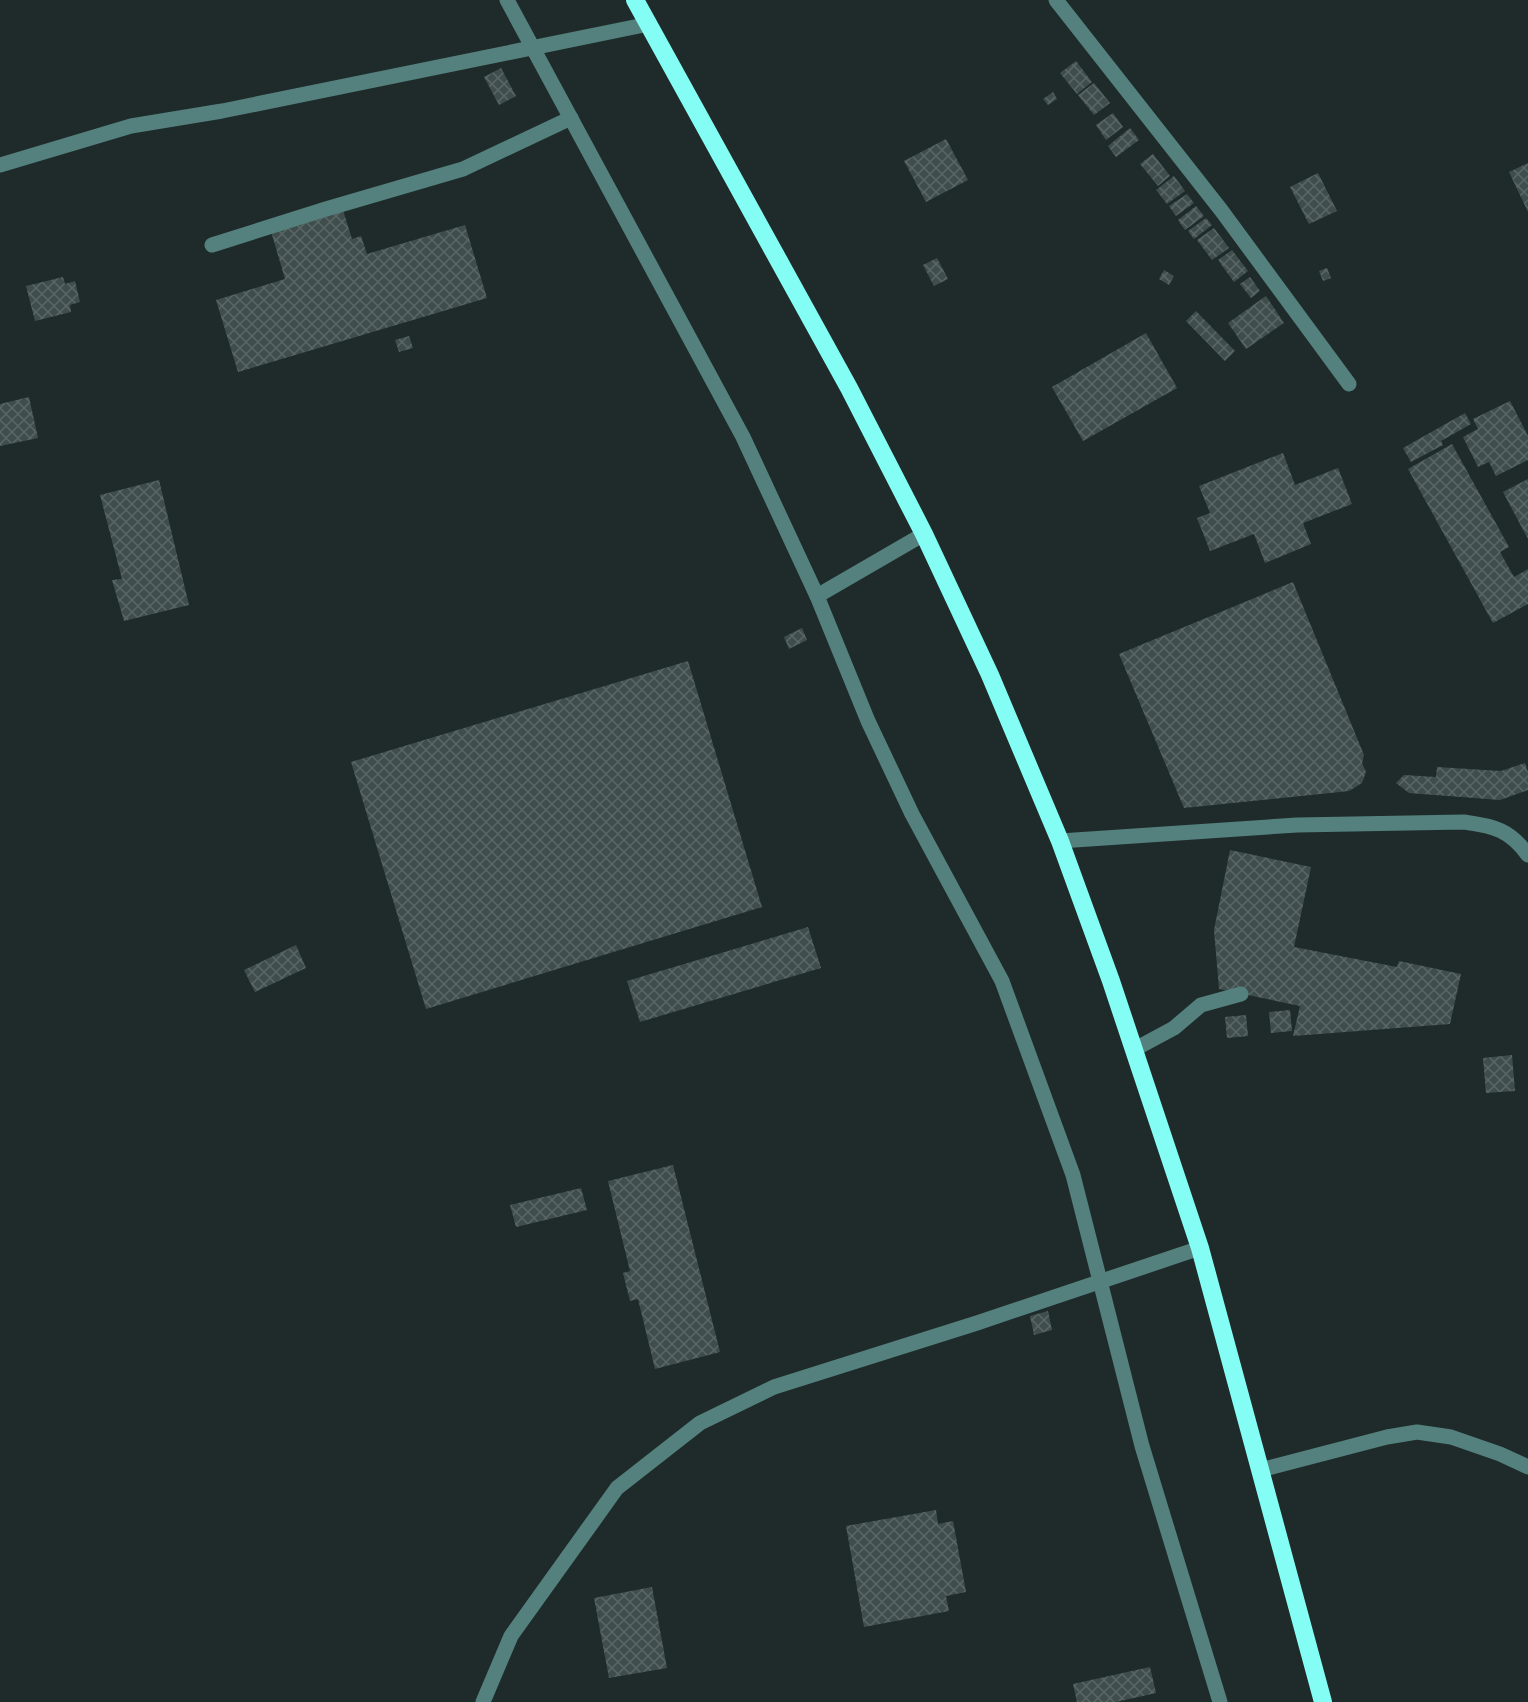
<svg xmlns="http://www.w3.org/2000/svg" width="1528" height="1702" viewBox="0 0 1528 1702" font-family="'DM Sans',sans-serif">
<defs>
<pattern id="building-cross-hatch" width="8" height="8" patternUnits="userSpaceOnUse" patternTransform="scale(1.5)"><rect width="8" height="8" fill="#3f4d4c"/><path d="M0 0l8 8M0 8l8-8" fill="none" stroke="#5a6766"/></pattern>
</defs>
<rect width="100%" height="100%" fill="#1e2b2a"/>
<g fill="url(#building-cross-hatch)">
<path d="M1076,61L1092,82L1077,94L1060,73Z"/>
<path d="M501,68L516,96L499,105L484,77Z"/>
<path d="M1094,83L1110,103L1094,115L1078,95Z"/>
<path d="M1053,92L1057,99L1048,105L1043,99Z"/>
<path d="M1113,113L1123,127L1106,140L1096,125Z"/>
<path d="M1130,128L1139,140L1116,157L1108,146Z"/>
<path d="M946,139L968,180L926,202L904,161Z"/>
<path d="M1153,154L1170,176L1158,186L1140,164Z"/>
<path d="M1528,163V212L1509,172Z"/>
<path d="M1318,173L1337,211L1309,224L1290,187Z"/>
<path d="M1174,176L1185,191L1167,204L1156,190Z"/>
<path d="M1187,194L1194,203L1176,216L1169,206Z"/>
<path d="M1196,206L1204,216L1185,230L1178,220Z"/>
<path d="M342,207L352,239L361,236L367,254L465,225L487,298L238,372L216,300L285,279L270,228Z"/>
<path d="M1206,218L1212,225L1194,239L1188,231Z"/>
<path d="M1214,228L1229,248L1212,260L1197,240Z"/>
<path d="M1232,250L1248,271L1234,282L1218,260Z"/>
<path d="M937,258L948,279L934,286L923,265Z"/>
<path d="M1327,268L1331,278L1323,281L1319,271Z"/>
<path d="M1164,270L1174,276L1169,285L1159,279Z"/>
<path d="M63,277L65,284L75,281L80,302L70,305L71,312L35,321L26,286Z"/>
<path d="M1250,277L1260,291L1251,298L1240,284Z"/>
<path d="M1266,296L1284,323L1246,349L1228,323Z"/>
<path d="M1196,311L1235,351L1225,361L1186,321Z"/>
<path d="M1146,333L1177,388L1083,441L1052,387Z"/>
<path d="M409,336L413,348L399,352L395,340Z"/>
<path d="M29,397L38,438L0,446V404Z"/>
<path d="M1510,401L1528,436V460L1496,476L1489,462L1478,467L1463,437L1478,429L1473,419Z"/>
<path d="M1465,413L1471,424L1441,441L1443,445L1411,462L1403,448Z"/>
<path d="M1452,444L1509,547L1500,552L1514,577L1528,569V604L1493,623L1408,469Z"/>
<path d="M1283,453L1295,485L1338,468L1352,504L1303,523L1311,544L1265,563L1254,534L1210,551L1197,518L1210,513L1199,486Z"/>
<path d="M1528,479V539L1503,492Z"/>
<path d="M159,480L189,605L124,621L112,580L122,579L100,495Z"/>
<path d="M1293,582L1364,755L1362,763L1366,772L1362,783L1349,791L1184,808L1119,654Z"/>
<path d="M802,628L807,640L789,649L784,637Z"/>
<path d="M688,661L762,907L426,1009L351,762Z"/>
<path d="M1525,763L1528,772V790L1500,800L1409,793L1396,783L1404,775L1436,777L1437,767L1501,771Z"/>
<path d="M1230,850L1311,867L1294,947L1397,967L1399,961L1461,974L1450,1024L1293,1036L1300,1006L1219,989L1214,930Z"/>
<path d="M808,927L821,968L640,1022L627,981Z"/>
<path d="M296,945L306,968L255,992L244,970Z"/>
<path d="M1290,1010L1292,1031L1271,1033L1269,1012Z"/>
<path d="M1246,1015L1248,1036L1227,1038L1225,1017Z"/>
<path d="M1512,1055L1515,1091L1486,1093L1483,1058Z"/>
<path d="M673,1165L720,1352L655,1369L638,1299L630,1301L623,1273L630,1271L608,1181Z"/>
<path d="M581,1188L587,1210L516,1227L510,1205Z"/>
<path d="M1048,1311L1052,1330L1034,1335L1030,1316Z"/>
<path d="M936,1510L938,1524L953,1521L966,1592L946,1596L949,1611L864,1627L846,1526Z"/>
<path d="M652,1587L667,1668L609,1678L594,1598Z"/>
<path d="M1150,1667L1156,1693L1116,1702H1077L1073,1684Z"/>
</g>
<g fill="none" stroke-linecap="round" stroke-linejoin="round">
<g stroke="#54817d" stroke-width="15">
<path d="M507,0L743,437L817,596L868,721L912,814L1002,981L1073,1175L1142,1446L1220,1702"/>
<path d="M1056,0L1221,210L1349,384"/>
<path d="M0,165L131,126L222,111L649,24"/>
<path d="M212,245L326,209L463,169L571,118"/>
<path d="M817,596L924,534"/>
<path d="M1060,841L1297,825L1464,822C1494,826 1510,830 1528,855"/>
<path d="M1135,1049L1174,1028L1201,1005L1241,994"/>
<path d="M1260,1470L1387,1437L1417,1432L1451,1437L1500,1454L1528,1467"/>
<path d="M483,1702L511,1636L617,1488L700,1423L774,1387L977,1323L1200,1248"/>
</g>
<path stroke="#84fef5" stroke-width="18" d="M635,0L849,388L924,534L990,675L1060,841L1111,981L1200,1248L1323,1702"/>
</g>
</svg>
